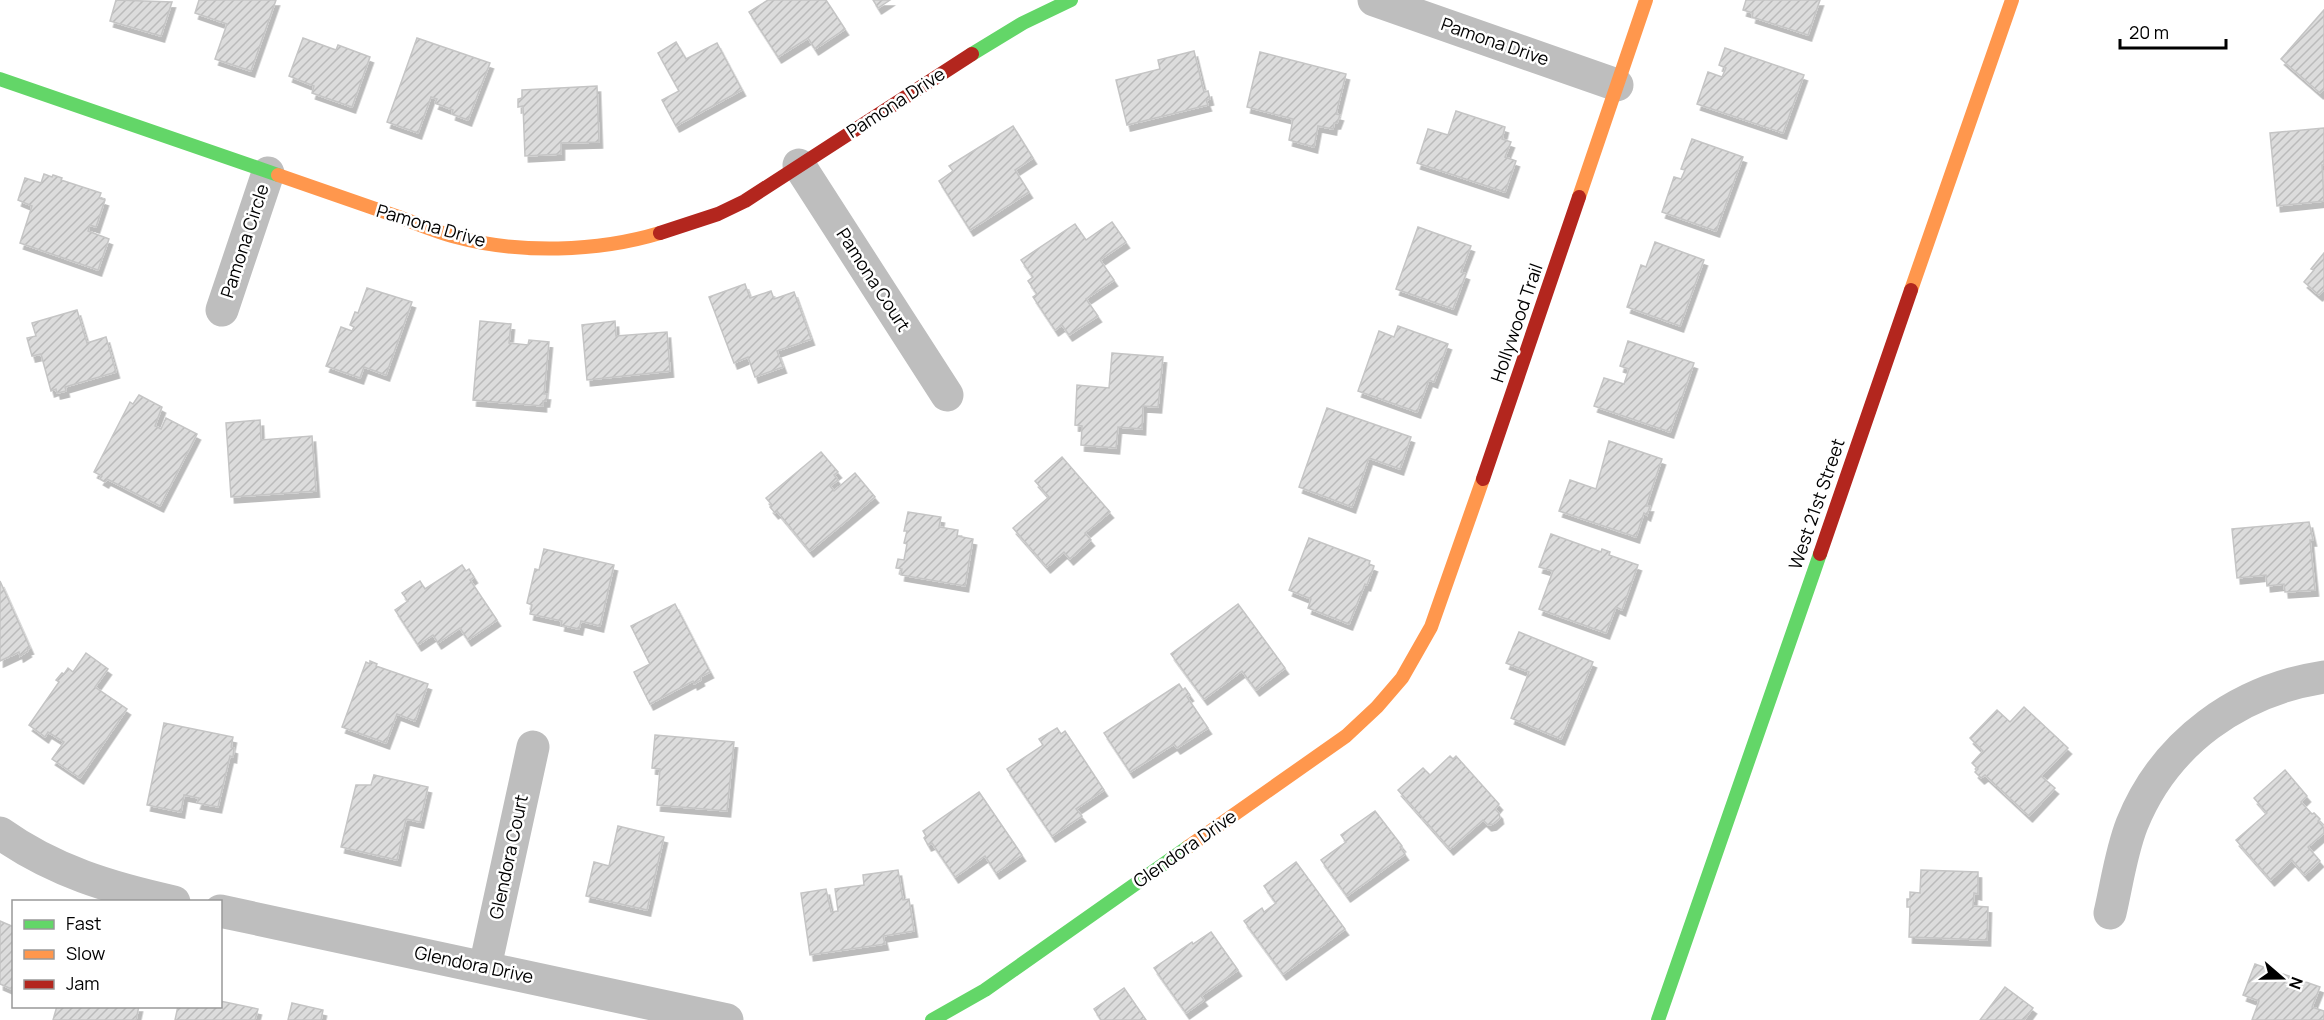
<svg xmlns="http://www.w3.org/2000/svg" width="2324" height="1020" viewBox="0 0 2324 1020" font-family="Manrope,sans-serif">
<defs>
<pattern id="building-hatch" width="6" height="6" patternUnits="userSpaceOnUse" patternTransform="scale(1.5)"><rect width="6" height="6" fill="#dcdcdc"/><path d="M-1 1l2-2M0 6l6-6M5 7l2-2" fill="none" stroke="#bbb"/></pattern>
<filter id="shadow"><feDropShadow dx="3.5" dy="6" stdDeviation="0" flood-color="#0004"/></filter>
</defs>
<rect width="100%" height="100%" fill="#fff"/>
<g fill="url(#building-hatch)" stroke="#c5c5c5" stroke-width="1.5" filter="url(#shadow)">
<path d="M116,0L172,2L161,36L110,21Z"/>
<path d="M199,0H276L251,71L215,59L227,24L195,13Z"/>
<path d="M768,0H826L845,29L815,49L808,38L778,57L749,12Z"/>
<path d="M873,0H890L878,8Z"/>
<path d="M1746,0H1820L1808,35L1752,17L1753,13L1743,10Z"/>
<path d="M2324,10V89L2320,93L2281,59Z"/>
<path d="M303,38L336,50L338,45L370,57L352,107L312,93L314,86L289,76Z"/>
<path d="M417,38L490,63L468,120L452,114L453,110L435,103L437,99L431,97L418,133L387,122Z"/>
<path d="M676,42L686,59L717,43L742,90L676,126L662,100L679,91L658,53Z"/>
<path d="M1725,48L1804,75L1783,133L1697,104L1708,72L1722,77L1726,68L1719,65Z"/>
<path d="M1194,51L1204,92L1208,91L1210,99L1206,100L1208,105L1127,125L1116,80L1160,69L1158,60Z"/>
<path d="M1260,52L1346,74L1336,114L1340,115L1337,123H1334L1333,129L1318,126L1314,147L1289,140L1293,119L1247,107Z"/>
<path d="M597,86L599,142L561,143V154L525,156L523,106L518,107V99L522,98V90Z"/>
<path d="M1456,111L1505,127L1502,139L1511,142L1505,157L1516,161L1505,192L1417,163L1428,129L1448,135Z"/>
<path d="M1013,126L1033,158L1015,170L1029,192L970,230L939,181L953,171L949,166Z"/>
<path d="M2324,128V165H2322L2324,201L2277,206L2270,133Z"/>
<path d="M1692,139L1743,157L1716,231L1662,212L1674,177L1681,179L1685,170L1681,169Z"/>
<path d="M44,174L52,177L53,175L62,178L61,180L101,193L99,198L105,200L96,227L90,225L88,231L109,239L98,270L20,243L32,206L18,200L25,178L41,183Z"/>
<path d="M1112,222L1126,242L1100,260L1114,280L1086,299L1098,316L1069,335L1062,325L1055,330L1033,297L1037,294L1028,281L1033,277L1021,260L1075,224L1086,240Z"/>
<path d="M1418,227L1471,246L1461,272L1466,274L1453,309L1396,289Z"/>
<path d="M1655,242L1704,260L1680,326L1627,307L1641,265L1646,267Z"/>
<path d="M2324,253V290L2319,295L2304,282L2314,270L2311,269Z"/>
<path d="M745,284L750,298L771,291L774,299L794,292L811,339L777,351L783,367L755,377L748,357L734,363L709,297Z"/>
<path d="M367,288L412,302L386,375L364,367L360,378L326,366L341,327L352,331L354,327L350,325L355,312L358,313Z"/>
<path d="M77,310L87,343L106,337L116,372L65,387L66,391L57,393L56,389L51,391L41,354L32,356L27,338L36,336L32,323Z"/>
<path d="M480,321L511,324L509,343L528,345L529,340L549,342L544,394H547L546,401H543V406L473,400Z"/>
<path d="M615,321L616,336L667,332L670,371L587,380L582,325Z"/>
<path d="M1398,326L1448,344L1434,382L1429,380L1417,412L1358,391L1379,331L1394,337Z"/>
<path d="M1628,341L1694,363L1670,432L1594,406L1604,378L1624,384L1629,369L1620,366Z"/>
<path d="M1112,353L1163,357L1158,407L1143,406L1142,429L1118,427L1116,448L1081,445L1082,426L1075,425L1077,385L1109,388Z"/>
<path d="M139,395L162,407L155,426L161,429L166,418L197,434L160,506L107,479L105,482L100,479L102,476L94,472L130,402L133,404Z"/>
<path d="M1327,408L1411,437L1400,469L1369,458L1352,507L1299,487Z"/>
<path d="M260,420L261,440L312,436L316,491L231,497L226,423Z"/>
<path d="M1609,441L1662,459L1646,506H1650L1647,515L1644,513L1636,537L1559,511L1570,480L1596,489Z"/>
<path d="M821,452L838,472L834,475L838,480L830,486L834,491L855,473L875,497L810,551L777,511L775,513L770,507L772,505L766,498Z"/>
<path d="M1062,457L1110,512L1085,533L1091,540L1070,559L1064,552L1047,567L1013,528L1049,497L1035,481Z"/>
<path d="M908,512L941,517L939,527L958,530L957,536L973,539L965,586L901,575L902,569L896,568L898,559L904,560L907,544L904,543L907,531H904Z"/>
<path d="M2309,522L2313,540H2310L2315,590L2285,592L2284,584L2267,586L2266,575L2237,578L2232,529Z"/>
<path d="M1551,534L1601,552L1602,549L1610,552L1609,555L1638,565L1622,610L1616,607L1606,633L1539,609L1553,571L1539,567Z"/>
<path d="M1309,538L1370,561L1369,564L1374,566L1367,585L1365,584L1349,624L1308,608L1311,599L1289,590Z"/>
<path d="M544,549L614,565L600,626L581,621L579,629L561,625L562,621L530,614L532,605L527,603L535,569L539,570Z"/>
<path d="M462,565L466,571L469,569L474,577L470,580L497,620L468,640L460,628L438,643L433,635L418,645L395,610L408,601L402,593L420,581L425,589Z"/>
<path d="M0,581L30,648L27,649L28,651L20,656L19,652L0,661Z"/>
<path d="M675,604L710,672L700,677L701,680L694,684L693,681L650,704L634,672L650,664L631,626Z"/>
<path d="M1238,604L1285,668L1256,690L1242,671L1204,699L1171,654Z"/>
<path d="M1519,632L1593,662L1561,739L1511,718L1529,672L1506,663Z"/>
<path d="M86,653L108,669L95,687L127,709L80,778L52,759L64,742L48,732L45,737L29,725L59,682L56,680L62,673L64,674L68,668L73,672Z"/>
<path d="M370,661L377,664L376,666L428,684L415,721L397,714L386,743L342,727L366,662L370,664Z"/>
<path d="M1179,684L1183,690L1185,688L1190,695L1187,697L1208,728L1177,748L1174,744L1130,772L1104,733Z"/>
<path d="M2024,707L2068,748L2041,776L2055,788L2029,816L1985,775L1981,778L1975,772L1978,769L1972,763L1983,751L1970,738L1997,710L2010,722Z"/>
<path d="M164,723L233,737L231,747L234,748L233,757L230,756L218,807L197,803L199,798L184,795L181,812L147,805Z"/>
<path d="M1057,728L1061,734L1065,731L1104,790L1076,809L1082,816L1052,836L1007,769L1043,745L1039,739Z"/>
<path d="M655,735L734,742L727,811L657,805L660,769L652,768Z"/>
<path d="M1450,756L1453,759L1456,756L1499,804L1495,809L1499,813L1500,818L1493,824L1488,825L1483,820L1450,849L1398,790L1423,768L1430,775Z"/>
<path d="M2285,770L2307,796L2301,802L2312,814L2314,813L2320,819L2318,821L2324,828V833L2308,847L2320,861L2305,875L2292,860L2271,880L2236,840L2267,813L2254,798Z"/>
<path d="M374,775L428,787L420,822L406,819L397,860L341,847L356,785H371Z"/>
<path d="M979,792L1022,855L996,873L985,856L955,877L932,843L928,845L924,838L926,836L923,831Z"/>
<path d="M1375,811L1402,846L1400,847L1405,854L1347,896L1321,860L1346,842L1341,835Z"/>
<path d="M618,826L664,837L647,910L586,896L594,862L609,866Z"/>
<path d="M1296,862L1345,929L1283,974L1244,921L1262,908L1264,912L1276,903L1264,886Z"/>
<path d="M898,870L903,900L909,899L914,931L883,936L885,944L810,955L801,893L826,889L831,912L838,911L835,889L864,885L863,875Z"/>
<path d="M1921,870L1978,872V894L1974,893L1973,906L1988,907L1987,940L1909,937L1910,907H1907V899H1910V892L1920,893Z"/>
<path d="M0,921L14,927V990L0,984Z"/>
<path d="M1211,932L1238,970L1201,996L1204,1000L1186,1013L1154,968L1192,942L1193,944Z"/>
<path d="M2255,964L2320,987L2312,1007L2324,1011V1020H2252L2259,1001L2243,995Z"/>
<path d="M2005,987L2033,1008L2024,1020H1980Z"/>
<path d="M1124,988L1146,1020H1101L1094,1009Z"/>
<path d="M220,1001L258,1009L255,1020H175L178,1006H220Z"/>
<path d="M292,1003L323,1010L321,1020H288Z"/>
<path d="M57,1006H139L136,1020H53Z"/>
</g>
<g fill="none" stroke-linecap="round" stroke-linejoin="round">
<g stroke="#bebebe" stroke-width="33">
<path d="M1374,0L1617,85"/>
<path d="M799,165L947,395"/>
<path d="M222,310L268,173"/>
<path d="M0,833C53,871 111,888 174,902"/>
<path d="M220,911L727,1020"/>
<path d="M2110,913C2117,883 2121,852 2132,824C2165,742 2239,690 2324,677"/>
<path d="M485,967L533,747"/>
</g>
<g stroke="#63d668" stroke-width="14">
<path d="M972,54L1023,23L1071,0"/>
<path d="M0,79L278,175"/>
<path d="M932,1020L985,990L1188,847"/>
<path d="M1658,1020L1820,554"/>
</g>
<g stroke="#ff974d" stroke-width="14">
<path d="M278,175C318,189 359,203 399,217C418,224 437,232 456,237C520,254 597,252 660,233"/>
<path d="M1579,197L1646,0"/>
<path d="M1911,290L2012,0"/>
<path d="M1188,847L1346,736L1377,707L1402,678L1431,627L1483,479"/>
</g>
<g stroke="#b3261e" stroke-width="14">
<path d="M660,233L718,214L745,201L972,54"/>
<path d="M1483,479L1579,197"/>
<path d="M1820,554L1911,290"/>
</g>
</g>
<g text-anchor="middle" stroke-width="5" stroke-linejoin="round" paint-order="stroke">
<g font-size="18" fill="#000" stroke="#fff">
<text transform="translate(1495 42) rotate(19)" y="6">Pamona Drive</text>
<text transform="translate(896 103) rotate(-33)" y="6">Pamona Drive</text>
<text transform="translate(431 226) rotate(16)" y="6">Pamona Drive</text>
<text transform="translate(245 241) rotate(-72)" y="6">Pamona Circle</text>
<text transform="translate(873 280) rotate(57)" y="6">Pamona Court</text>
<text transform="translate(1517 323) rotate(-71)" y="6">Hollywood Trail</text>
<text transform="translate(1817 504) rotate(-71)" y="6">West 21st Street</text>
<text transform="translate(1185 849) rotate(-35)" y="6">Glendora Drive</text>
<text transform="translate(509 857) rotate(-78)" y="6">Glendora Court</text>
<text transform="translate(474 965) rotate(12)" y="6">Glendora Drive</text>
</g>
</g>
<rect x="12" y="900" width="210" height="108" fill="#ffffff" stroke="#999999" stroke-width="1.5"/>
<rect x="24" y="920" width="30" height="9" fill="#63d668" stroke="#999999" stroke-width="1.5"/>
<text x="66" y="930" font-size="18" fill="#000000">Fast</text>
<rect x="24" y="950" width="30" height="9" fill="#ff974d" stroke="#999999" stroke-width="1.5"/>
<text x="66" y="960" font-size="18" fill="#000000">Slow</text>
<rect x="24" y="980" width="30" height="9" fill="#b3261e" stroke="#999999" stroke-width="1.5"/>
<text x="66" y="990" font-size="18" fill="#000000">Jam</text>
<g transform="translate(2282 978) rotate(110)" stroke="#ffffff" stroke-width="4.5" paint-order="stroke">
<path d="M0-4.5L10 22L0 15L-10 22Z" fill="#000000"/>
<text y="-9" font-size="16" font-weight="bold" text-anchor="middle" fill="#000000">N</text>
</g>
<path d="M2120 39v9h106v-9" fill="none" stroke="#000000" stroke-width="3"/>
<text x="2129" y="39" font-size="18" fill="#000000" stroke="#ffffff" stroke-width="4.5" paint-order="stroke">20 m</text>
</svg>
